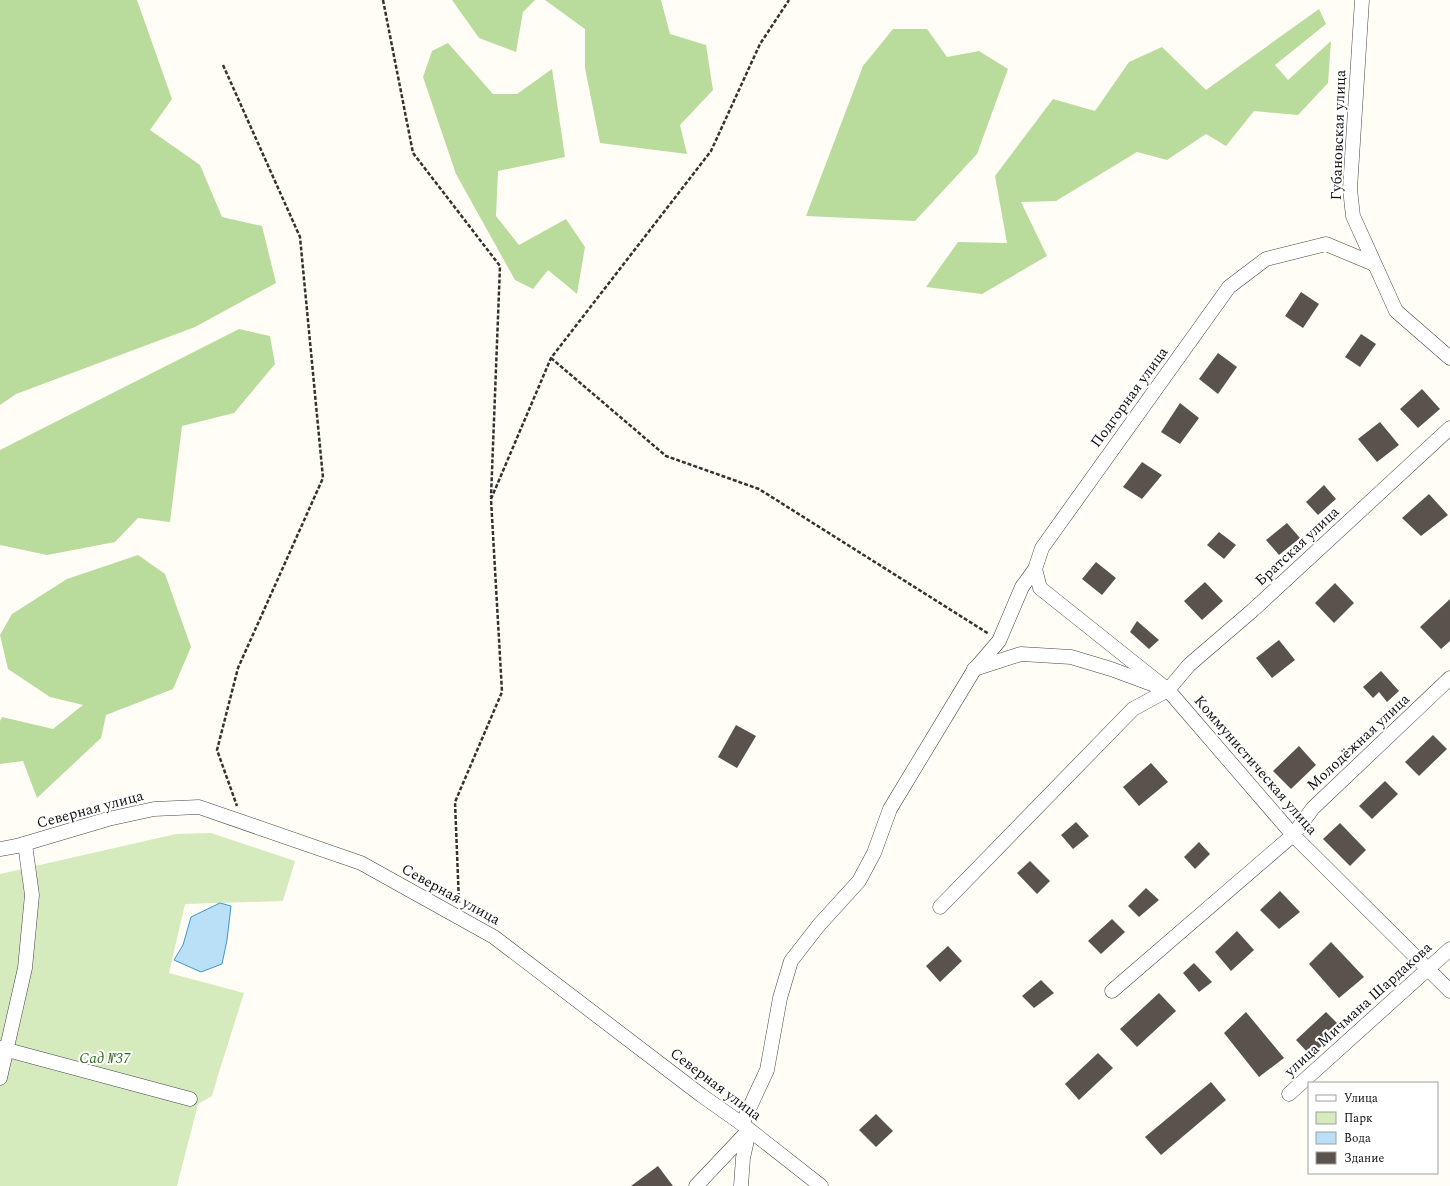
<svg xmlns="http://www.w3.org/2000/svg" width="1450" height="1186" viewBox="0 0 1450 1186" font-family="Spectral,serif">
<rect width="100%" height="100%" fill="#fffdf5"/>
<path fill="#d5ebbd" d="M211,833L295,861L283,901L185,904L169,973L244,993L219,1072L212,1096L198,1104L177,1186H0V874L176,834Z"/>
<g fill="#b9dc9c">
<path d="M0,0H137L172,99L150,130L200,165L222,217L262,226L276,283L195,327L16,394L0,405Z"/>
<path d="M452,0H535L523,12L516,52L479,38Z"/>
<path d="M545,0H661L670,34L706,45L713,90L680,125L687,154L600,143L585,68V29Z"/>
<path d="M1319,9L1326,24L1275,65L1288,80L1331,41L1328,83L1298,115L1254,111L1226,146L1206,134L1167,160L1137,152L1056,201L1021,202L1047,256L982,294L926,287L958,242L1007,243L995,176L1053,99L1095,111L1129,62L1162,47L1206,90Z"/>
<path d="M893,29H927L947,57L979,51L1008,69L977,154L915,221L806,216L863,66Z"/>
<path d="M448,43L493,94H517L552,69L565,157L498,171L496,216L519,245L566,219L585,247L577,294L548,270L533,289L515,280L456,174L423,77L432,51Z"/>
<path d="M239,329L270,336L275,364L234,413L182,426L170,522L138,518L115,542L47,555L0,545V450Z"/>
<path d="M138,555L165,574L191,647L173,689L106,715L101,738L37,798L23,761L0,764V721L2,717L53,729L83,705L50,697L8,669L0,635L12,614L67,579Z"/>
</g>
<path fill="#b9e0f7" stroke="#3f96cf" d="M220,903L231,906L227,940L222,964L201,972L174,960L183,945L191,917Z"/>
<g fill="#5a524d">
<path d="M1301,292L1319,304L1303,328L1285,316Z"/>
<path d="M1361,334L1376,344L1360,367L1345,357Z"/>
<path d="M1218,353L1237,367L1218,394L1199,379Z"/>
<path d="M1422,389L1440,409L1418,428L1400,409Z"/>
<path d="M1180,403L1199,418L1180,444L1161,432Z"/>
<path d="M1380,422L1399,445L1377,462L1358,439Z"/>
<path d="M1142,462L1162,475L1142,499L1123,487Z"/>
<path d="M1324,485L1336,499L1318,515L1306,502Z"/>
<path d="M1429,494L1448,515L1421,536L1402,518Z"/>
<path d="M1287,523L1300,538L1279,555L1266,540Z"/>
<path d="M1219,532L1236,545L1224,559L1207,545Z"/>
<path d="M1096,562L1116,578L1102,595L1082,579Z"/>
<path d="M1205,582L1223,601L1202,620L1184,601Z"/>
<path d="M1335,583L1354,603L1334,623L1315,603Z"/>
<path d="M1450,599V641L1441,649L1420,627Z"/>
<path d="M1137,621L1159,640L1149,649L1130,632Z"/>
<path d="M1279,640L1295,660L1272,678L1256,658Z"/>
<path d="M1381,671L1399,691L1387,702L1379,692L1373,698L1363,687Z"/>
<path d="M736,725L756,736L737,768L718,757Z"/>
<path d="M1433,735L1447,749L1419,776L1405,762Z"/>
<path d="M1299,746L1316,765L1291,789L1273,771Z"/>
<path d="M1151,763L1168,782L1139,806L1123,787Z"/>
<path d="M1385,781L1398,794L1372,819L1359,806Z"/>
<path d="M1076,822L1089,836L1073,849L1061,835Z"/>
<path d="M1340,823L1366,850L1350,866L1323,839Z"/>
<path d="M1199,842L1210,854L1195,869L1184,857Z"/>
<path d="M1030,861L1050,881L1037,894L1017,873Z"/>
<path d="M1146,888L1159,900L1139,917L1128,906Z"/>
<path d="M1280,891L1300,912L1279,929L1260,910Z"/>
<path d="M1112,919L1125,932L1101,954L1088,941Z"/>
<path d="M1237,931L1254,950L1231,971L1215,952Z"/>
<path d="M1331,942L1364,977L1339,998L1309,964Z"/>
<path d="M948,946L962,961L940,982L926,966Z"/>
<path d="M1194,963L1212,982L1199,992L1183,973Z"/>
<path d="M1041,980L1054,993L1034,1008L1022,996Z"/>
<path d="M1159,993L1176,1011L1137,1047L1120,1029Z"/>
<path d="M1246,1012L1284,1058L1259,1077L1224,1033Z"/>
<path d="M1326,1012L1341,1027L1311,1056L1296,1040Z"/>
<path d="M1098,1053L1113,1068L1079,1100L1065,1084Z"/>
<path d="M1211,1082L1226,1100L1161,1155L1145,1137Z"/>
<path d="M876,1114L893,1131L876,1147L859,1130Z"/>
<path d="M658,1166L673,1186H631Z"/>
</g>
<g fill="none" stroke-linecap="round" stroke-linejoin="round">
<g stroke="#444" stroke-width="15">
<g id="minor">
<path d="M1362,0L1350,189L1353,216L1396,311L1450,358"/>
<path d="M1035,569L1040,588L1168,690L1293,835L1450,991"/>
<path d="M974,669L1021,654L1071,657L1111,669L1157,686"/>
<path d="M0,849L17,846L108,819L154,809L199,807L361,863L494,937L701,1095L742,1124L821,1186"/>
<path d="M940,907L1133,709L1168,690L1189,665L1253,610L1450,428"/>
<path d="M1112,991L1293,835L1313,808L1450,678"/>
<path d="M0,1048L190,1099"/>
<path d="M0,1078L25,968L32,895L25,844"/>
<path d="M1289,1094L1450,949"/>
<path d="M742,1124L767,1070L780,998L791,961L819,925L859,881L874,853L890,809L974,670L999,641L1022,587L1035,569L1042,548L1229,287L1266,259L1326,244L1374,264"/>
<path d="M696,1186L749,1130"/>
<path d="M741,1186L743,1158L749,1131"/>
</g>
</g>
<g stroke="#333" stroke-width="2.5" stroke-dasharray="4 2" stroke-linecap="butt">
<path d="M383,0L413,153L500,266L491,497"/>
<path d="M223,65L300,237L323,478L238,668L217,750L237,806"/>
<path d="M551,358L666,456L759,489L989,634"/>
<path d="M459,903L455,802L502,692L491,499L551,358L711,151L760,44L789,0"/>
</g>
<use href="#minor" stroke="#fff" stroke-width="14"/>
</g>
<g text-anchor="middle" stroke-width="4" stroke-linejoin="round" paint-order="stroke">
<g font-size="15" fill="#111" stroke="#fff">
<text transform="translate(1338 135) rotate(-88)" y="5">Губановская улица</text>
<text transform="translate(1129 397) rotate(-54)" y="5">Подгорная улица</text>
<text transform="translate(1297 546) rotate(-43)" y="5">Братская улица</text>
<text transform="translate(1358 742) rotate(-43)" y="5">Молодёжная улица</text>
<text transform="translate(1256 765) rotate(49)" y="5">Коммунистическая улица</text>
<text transform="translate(90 809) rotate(-15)" y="5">Северная улица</text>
<text transform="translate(451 894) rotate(29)" y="5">Северная улица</text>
<text transform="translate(1358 1009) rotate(-42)" y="5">улица Мичмана Шардакова</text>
<text transform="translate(716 1084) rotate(37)" y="5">Северная улица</text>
</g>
<g font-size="15" font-style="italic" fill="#2f6b1f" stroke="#fff">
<text x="105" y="1063">Сад №37</text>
</g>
</g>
<rect x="1308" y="1082" width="130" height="92" fill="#ffffff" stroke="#a0a0a0"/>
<rect x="1316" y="1095" width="20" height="6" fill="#ffffff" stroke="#a0a0a0"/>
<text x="1344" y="1102" font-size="12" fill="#111111">Улица</text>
<rect x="1316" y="1112" width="20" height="12" fill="#d5ebbd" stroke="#a0a0a0"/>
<text x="1344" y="1122" font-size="12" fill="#111111">Парк</text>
<rect x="1316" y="1132" width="20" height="12" fill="#b9e0f7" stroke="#a0a0a0"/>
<text x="1344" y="1142" font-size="12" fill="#111111">Вода</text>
<rect x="1316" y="1152" width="20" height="12" fill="#5a524d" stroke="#a0a0a0"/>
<text x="1344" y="1162" font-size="12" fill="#111111">Здание</text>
</svg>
